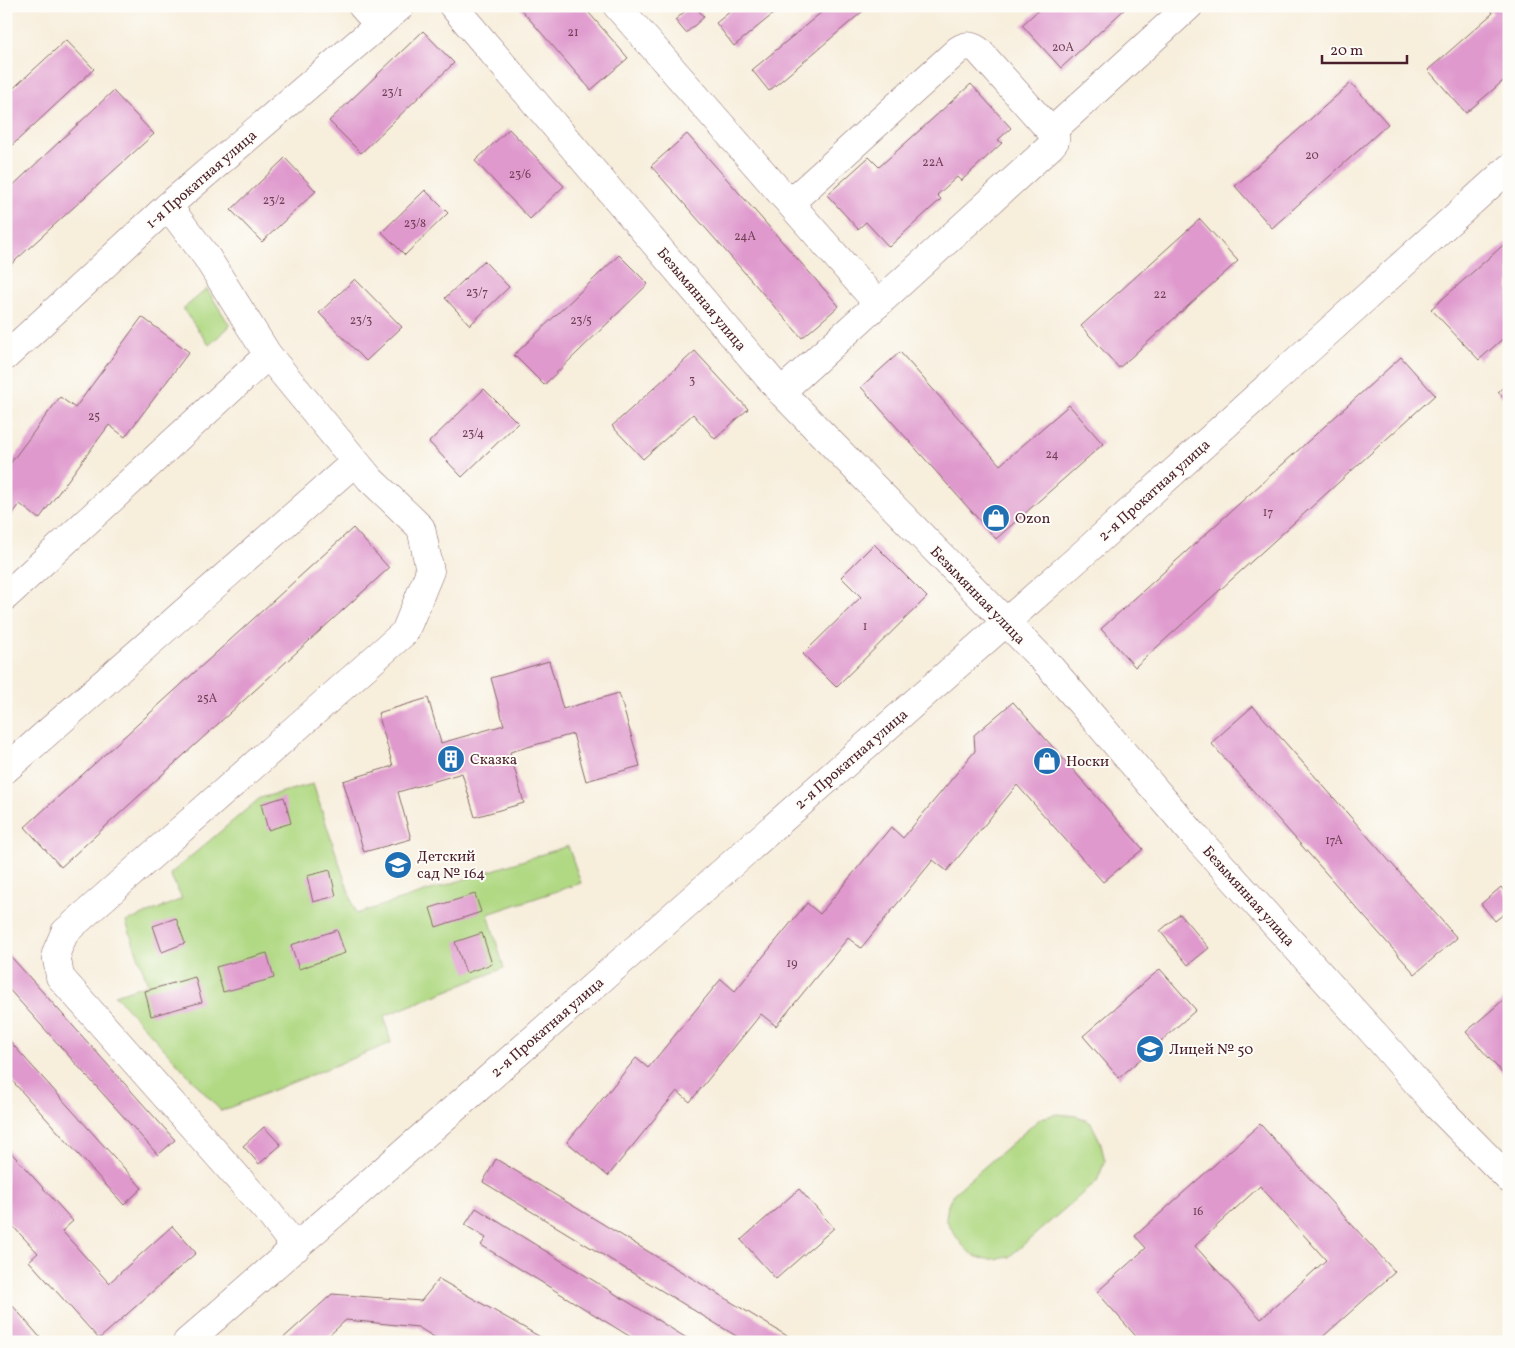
<svg xmlns="http://www.w3.org/2000/svg" width="1515" height="1348" viewBox="0 0 1515 1348" font-family="Vollkorn,serif">
<rect width="100%" height="100%" fill="#fdfcf7"/>
<filter id="ink" filterUnits="userSpaceOnUse"><feTurbulence type="fractalNoise" baseFrequency=".02" numOctaves="2"/><feDisplacementMap in="SourceGraphic" scale="10" xChannelSelector="R" yChannelSelector="G"/><feConvolveMatrix kernelMatrix="1 2 1 2 8 2 1 2 1" color-interpolation-filters="sRGB"/></filter>
<filter id="wash" filterUnits="userSpaceOnUse"><feTurbulence type="fractalNoise" baseFrequency=".0096" numOctaves="4" result="noise"/><feDisplacementMap in="SourceGraphic" scale="20" xChannelSelector="R" yChannelSelector="G"/><feGaussianBlur stdDeviation="1.12" result="paint"/><feColorMatrix in="noise" values="0 0 0 0 0 0 0 0 0 0 0 0 0 0 0 0 0 1.4 0 .05"/><feComposite in="paint" operator="in"/></filter>
<g filter="url(#wash)">
<rect width="100%" height="100%" fill="#f7eedc"/>
<g fill="#b1d984" stroke="#7e7c58">
<path d="M207,289L230,326L209,345L183,309Z"/>
<path d="M313,784L356,914L568,846L581,883L488,914L504,968L384,1016L391,1043L221,1111L115,995L148,984L126,922L182,899L170,874L260,798Z"/>
<path d="M1057,1114L1077,1116L1091,1123L1100,1141L1105,1161L1097,1181L1009,1257C998,1259 982,1261 973,1255C962,1248 952,1230 946,1219L948,1205L953,1194L1041,1118Z"/>
</g>
<g id="blocks">
<g fill="#df99cd" fill-rule="evenodd">
<path d="M518,6H583L628,58L591,90Z"/>
<path d="M691,6H695L704,17L686,33L675,20Z"/>
<path d="M737,6H783L734,46L716,23Z"/>
<path d="M829,6H869L769,91L752,70Z"/>
<path d="M1043,6H1128L1061,68L1022,25Z"/>
<path d="M1488,6H1509V76L1466,113L1428,70L1493,13Z"/>
<path d="M423,31L454,63L361,153L329,121Z"/>
<path d="M66,40L94,69L6,151V95Z"/>
<path d="M1351,83L1388,124L1272,228L1235,186Z"/>
<path d="M971,84L1011,128L998,140L1002,143L961,181L957,177L937,195L941,199L889,247L866,222L858,229L827,195L869,157L879,167Z"/>
<path d="M113,91L154,134L6,269V192Z"/>
<path d="M509,129L564,186L530,219L475,161Z"/>
<path d="M687,134L839,306L802,338L651,166Z"/>
<path d="M285,158L316,191L262,242L231,210Z"/>
<path d="M425,190L448,213L405,255L382,232Z"/>
<path d="M1200,219L1238,261L1119,368L1081,326Z"/>
<path d="M1509,240V333L1479,360L1431,309Z"/>
<path d="M619,255L648,284L544,385L514,355Z"/>
<path d="M484,261L509,287L470,325L445,298Z"/>
<path d="M355,279L402,327L366,361L319,313Z"/>
<path d="M142,317L189,352L125,437L109,425L39,519L20,504L6,523V469L60,397L75,408Z"/>
<path d="M695,351L748,409L715,439L693,414L643,459L612,426Z"/>
<path d="M900,352L1000,465L1069,405L1103,444L996,539L861,387Z"/>
<path d="M1401,357L1435,395L1135,667L1101,629Z"/>
<path d="M1509,382V404L1498,392Z"/>
<path d="M484,389L518,423L462,477L429,442Z"/>
<path d="M353,528L389,568L61,867L25,827Z"/>
<path d="M874,544L927,597L836,687L803,654L861,597L841,577Z"/>
<path d="M549,661L563,709L619,693L640,766L586,781L573,734L510,752L524,803L475,817L462,773L398,792L411,839L364,852L343,781L393,766L378,713L428,698L441,743L504,725L491,678Z"/>
<path d="M1013,702L1143,849L1103,882L1017,785L947,871L933,860L861,948L848,938L776,1026L761,1014L690,1102L677,1091L608,1176L567,1142L636,1058L648,1068L721,979L735,991L807,903L820,914L891,827L903,838L975,751L974,735Z"/>
<path d="M1253,706L1457,938L1415,974L1211,743Z"/>
<path d="M284,797L291,823L268,830L261,804Z"/>
<path d="M330,870L336,896L313,902L307,876Z"/>
<path d="M1501,887L1509,897V910L1495,921L1481,904Z"/>
<path d="M475,894L481,912L436,927L430,908Z"/>
<path d="M1180,914L1209,948L1188,965L1160,931Z"/>
<path d="M176,918L185,943L162,952L153,926Z"/>
<path d="M337,930L345,953L299,969L291,945Z"/>
<path d="M482,933L492,964L466,973L455,942Z"/>
<path d="M6,951L175,1140L158,1155L6,986Z"/>
<path d="M267,953L274,978L223,992L216,967Z"/>
<path d="M1160,969L1196,1010L1119,1078L1083,1036Z"/>
<path d="M195,977L202,1002L151,1016L145,991Z"/>
<path d="M1509,995V1070L1504,1075L1466,1032Z"/>
<path d="M6,1037L142,1188L124,1205L6,1074Z"/>
<path d="M1260,1124L1395,1272L1317,1342H1141L1097,1292L1146,1248L1135,1236ZM1260,1186L1326,1260L1261,1319L1195,1246Z"/>
<path d="M264,1127L281,1145L259,1164L243,1146Z"/>
<path d="M6,1147L73,1221L62,1231L109,1283L172,1226L196,1253L99,1339L29,1261L38,1253L6,1219Z"/>
<path d="M496,1159L797,1342H746L483,1182Z"/>
<path d="M799,1189L834,1228L776,1279L741,1240Z"/>
<path d="M476,1208L693,1342H639L481,1245L486,1238L465,1225Z"/>
<path d="M439,1279L549,1342H442L418,1327L346,1320L322,1342H279L332,1294L421,1301Z"/>
<path d="M6,1298L44,1342H6Z"/>
</g>
</g>
</g>
<g filter="url(#ink)">
<use href="#blocks" fill-opacity="0" stroke="#876769" stroke-width="1"/>
<g fill="none" stroke-linecap="round" stroke-linejoin="round">
<g stroke="#876769" stroke-width="29">
<g id="minor">
<path d="M362,6L379,25"/>
<path d="M453,6L781,392L1050,667L1193,834L1380,1040L1437,1106L1509,1179"/>
<path d="M617,6L878,304"/>
<path d="M1052,131L1189,6"/>
<path d="M168,206L206,256L268,355L370,479L421,528L430,571L405,632L65,932L56,953L60,977L269,1213L296,1248"/>
<path d="M6,356L168,206L401,6"/>
<path d="M781,392L1051,146L1055,141V136L978,50C970,45 966,45 958,50L790,203"/>
<path d="M6,596L268,355"/>
<path d="M6,769L355,462"/>
<path d="M187,1342L478,1088L1083,554L1509,168"/>
</g>
</g>
<use href="#minor" stroke="#fff" stroke-width="28"/>
</g>
</g>
<defs>
<g id="shop-disc" transform="scale(1.4375)"><circle r="9.5" fill="#1f6fb2" stroke="#fdfcf7"/><path d="M-5-2.5h2.3a2.7 3.5 0 0 1 5.4 0H5L5.5 6h-11ZM-1.5-2.5h3a1.5 2.3 0 0 0-3 0Z" fill="#fff"/></g>
<g id="building-disc" transform="scale(1.4375)"><circle r="9.5" fill="#1f6fb2" stroke="#fdfcf7"/><path d="M-4-6H4V6H1V3H-1V6H-4ZM-2.5-4.3h1.7v1.8h-1.7ZM.8-4.3h1.7v1.8H.8ZM-2.5-1h1.7V.8h-1.7ZM.8-1h1.7V.8H.8Z" fill="#fff"/></g>
<g id="school-disc" transform="scale(1.4375)"><circle r="9.5" fill="#1f6fb2" stroke="#fdfcf7"/><path d="M0-5L7-2L0 1L-7-2ZM-4 1L0 2.5L4 1V4Q0 6-4 4Z" fill="#fff"/></g>
</defs>
<g fill-rule="evenodd">
<use href="#shop-disc" x="996" y="518"/>
<use href="#building-disc" x="451" y="759"/>
<use href="#shop-disc" x="1047" y="761"/>
<use href="#school-disc" x="398" y="865"/>
<use href="#school-disc" x="1150" y="1049"/>
</g>
<g text-anchor="middle" stroke-width="4" stroke-linejoin="round" paint-order="stroke">
<g font-size="12" fill="#6f3e54">
<text x="573" y="36">21</text>
<text x="1063" y="51">20А</text>
<text x="392" y="96">23/1</text>
<text x="1312" y="159">20</text>
<text x="933" y="166">22А</text>
<text x="520" y="178">23/6</text>
<text x="274" y="204">23/2</text>
<text x="415" y="227">23/8</text>
<text x="745" y="240">24А</text>
<text x="477" y="296">23/7</text>
<text x="1160" y="298">22</text>
<text x="361" y="324">23/3</text>
<text x="581" y="324">23/5</text>
<text x="692" y="384">3</text>
<text x="94" y="420">25</text>
<text x="473" y="437">23/4</text>
<text x="1052" y="458">24</text>
<text x="1268" y="516">17</text>
<text x="865" y="630">1</text>
<text x="207" y="702">25А</text>
<text x="1334" y="844">17А</text>
<text x="792" y="967">19</text>
<text x="1198" y="1215">16</text>
</g>
<g font-size="15" fill="#4a1f2b" stroke="#fdfcf7">
<text transform="translate(201 179) rotate(-41)" y="5">1-я Прокатная улица</text>
<text transform="translate(702 299) rotate(50)" y="5">Безымянная улица</text>
<text transform="translate(1154 490) rotate(-42)" y="5">2-я Прокатная улица</text>
<text transform="translate(978 595) rotate(46)" y="5">Безымянная улица</text>
<text transform="translate(851 759) rotate(-41)" y="5">2-я Прокатная улица</text>
<text transform="translate(1249 896) rotate(48)" y="5">Безымянная улица</text>
<text transform="translate(547 1027) rotate(-41)" y="5">2-я Прокатная улица</text>
</g>
<g font-size="15" fill="#4a1f2b" stroke="#fdfcf7" text-anchor="start">
<text x="1015" y="523">Ozon</text>
<text x="470" y="764">Сказка</text>
<text x="1066" y="766">Носки</text>
<text x="417" y="861">Детский<tspan x="417" dy="17">сад № 164</tspan></text>
<text x="1169" y="1054">Лицей № 50</text>
</g>
</g>
<rect width="1515" height="1348" fill="none" stroke="#fdfcf7" stroke-width="25"/>
<path d="M1322 55v8h85v-8" fill="none" stroke="#4a1f2b" stroke-width="2.5"/>
<text x="1330" y="55" font-size="15" fill="#4a1f2b" stroke="#fdfcf7" stroke-width="4" paint-order="stroke">20 m</text>
</svg>
